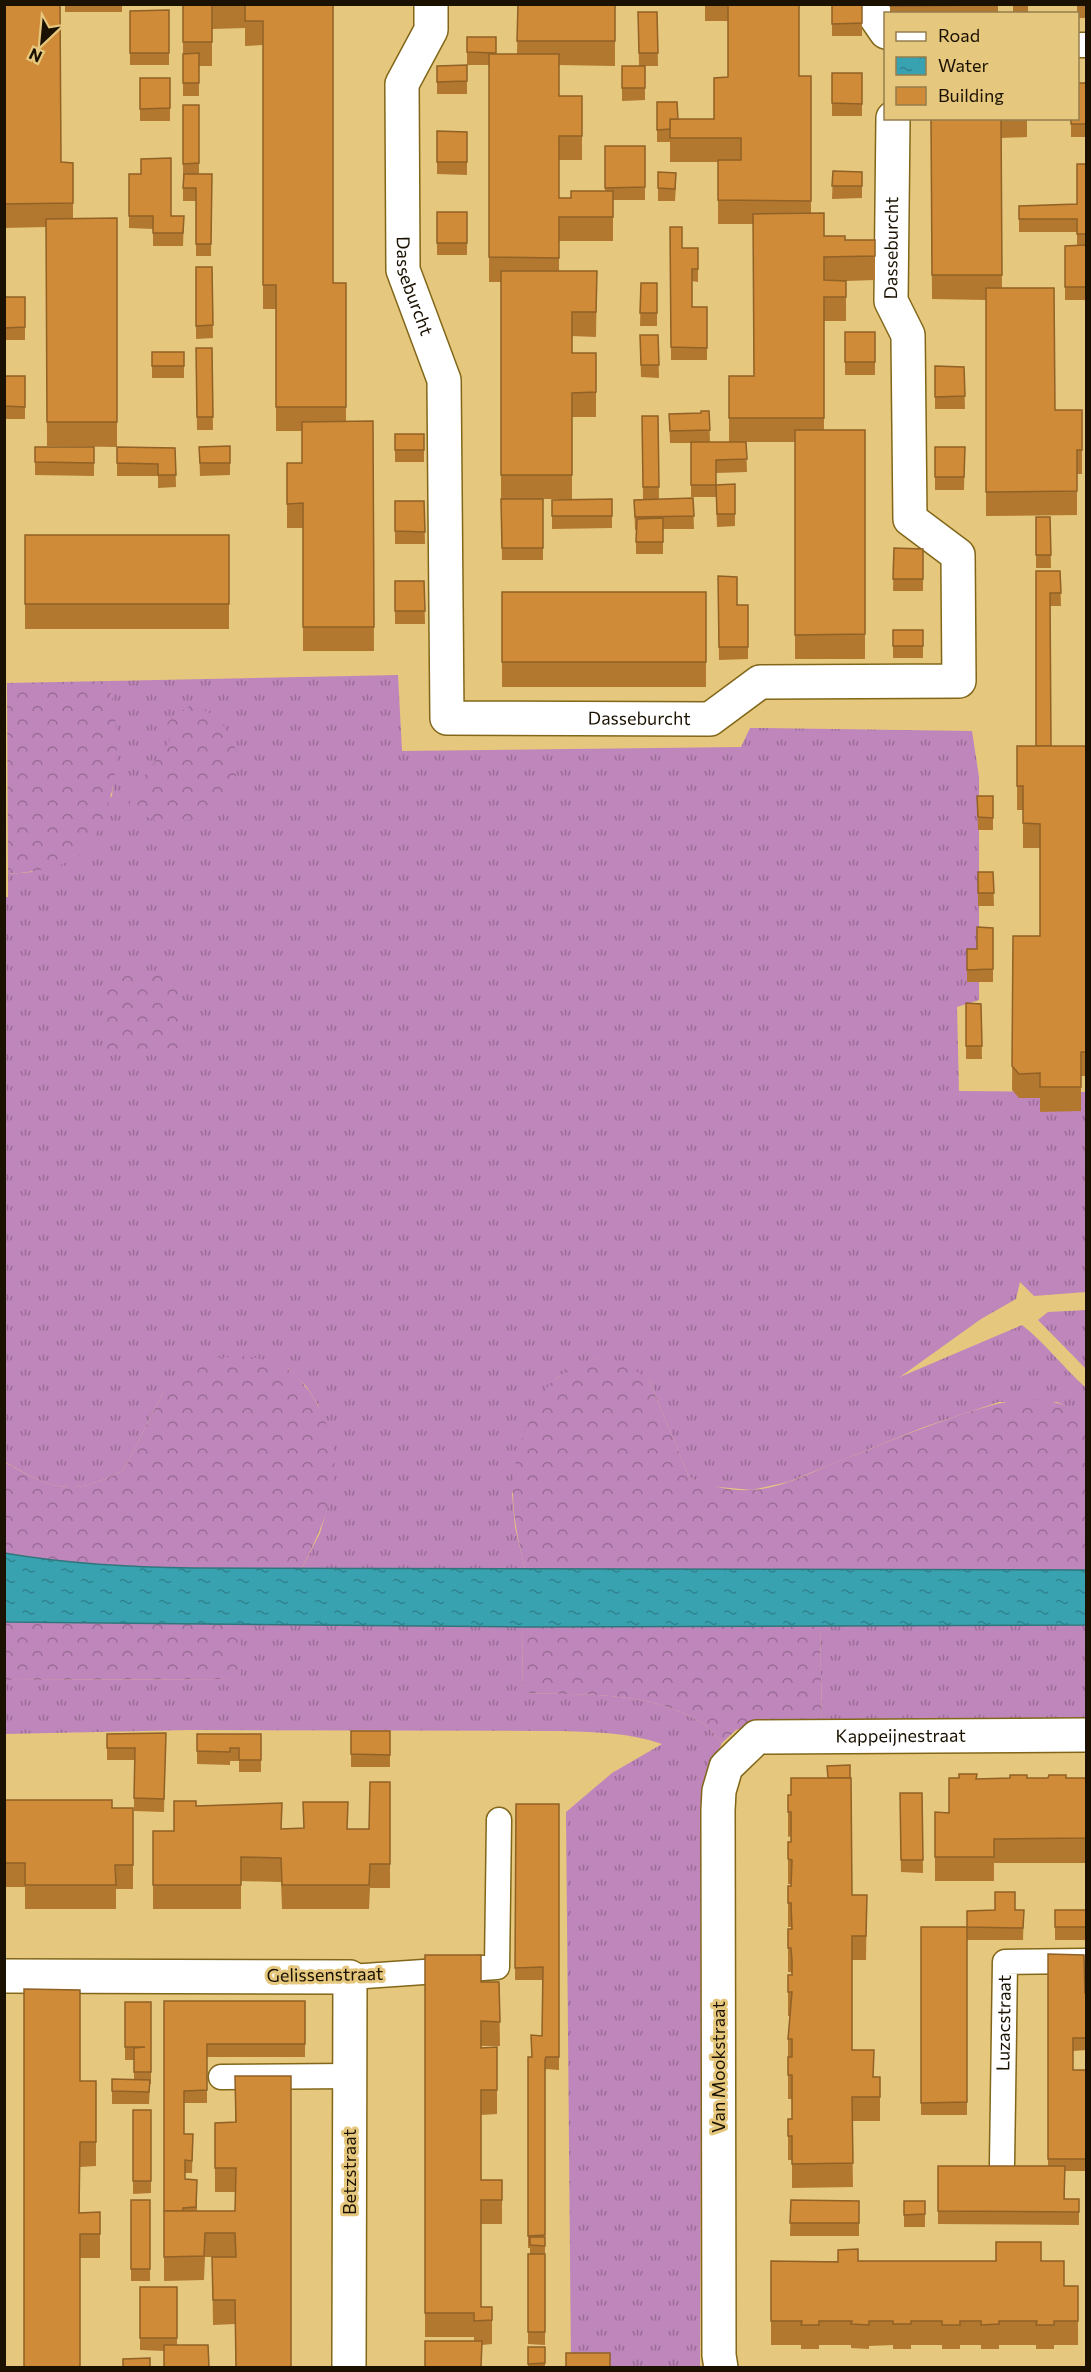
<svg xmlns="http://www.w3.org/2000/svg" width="1091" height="2372" viewBox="0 0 1091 2372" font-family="Commissioner,sans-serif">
<defs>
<pattern id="grass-tufts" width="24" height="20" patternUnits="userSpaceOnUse" patternTransform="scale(1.5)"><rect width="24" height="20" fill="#be86bb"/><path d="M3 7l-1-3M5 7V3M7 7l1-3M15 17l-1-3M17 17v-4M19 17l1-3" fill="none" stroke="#9a6c96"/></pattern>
<pattern id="forest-crowns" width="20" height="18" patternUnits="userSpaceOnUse" patternTransform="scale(1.5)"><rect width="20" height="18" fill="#be86bb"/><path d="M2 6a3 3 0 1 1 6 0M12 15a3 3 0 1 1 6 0" fill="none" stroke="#9a6c96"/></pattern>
<pattern id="water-ripples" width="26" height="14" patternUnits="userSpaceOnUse" patternTransform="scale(1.5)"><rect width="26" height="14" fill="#39a2b1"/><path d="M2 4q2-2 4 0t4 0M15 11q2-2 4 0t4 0" fill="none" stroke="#2f838e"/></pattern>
</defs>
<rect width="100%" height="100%" fill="#e5c77e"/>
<g fill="url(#grass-tufts)">
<path d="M398,675L402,751L741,747L750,728H757L972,731L979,777V1000L957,1007L959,1091L1086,1092V1292L1034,1296L1020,1282L1016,1299L981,1319L900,1377L1022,1325C1046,1344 1064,1368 1086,1388V1416L1057,1402H999L924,1427L788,1482L752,1490L707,1486L689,1477L649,1380L595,1358L556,1378L512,1494L515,1527L525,1569L302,1568L320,1533L327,1509L335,1469L318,1405L306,1386L288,1369L164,1391L123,1471C107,1478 87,1488 70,1487C46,1487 25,1473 5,1462L4,897H8V874L32,872L112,796C116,756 118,719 108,681Z"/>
<path d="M1086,1310V1369L1038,1320L1048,1312Z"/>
<path d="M241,1624L523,1627L522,1693C581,1695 650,1690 702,1723C710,1728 716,1736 722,1743L707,1774L702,1799L700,2367H571L566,1812L612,1773L662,1744C630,1733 598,1732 563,1731L189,1730L5,1734L4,1680L241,1679Z"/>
<path d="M1086,1625V1722L822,1721L820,1626Z"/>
</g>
<g fill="url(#forest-crowns)">
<path d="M108,681C121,729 121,785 98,830C94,838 88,850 79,856C59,869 31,872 8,874L7,683Z"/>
<path d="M193,704L220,719L237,752L236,782L222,805L195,819L161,822L130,811V796L169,742L171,734L166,724L175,715Z"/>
<path d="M179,974L180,1048L107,1050L105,976Z"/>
<path d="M246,1356C261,1359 277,1361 289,1370C317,1392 334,1433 335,1468C335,1500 316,1540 302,1568C202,1568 103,1570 5,1553L4,1462C25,1473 46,1487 70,1487C87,1488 107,1478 123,1471L164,1391L174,1376L192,1365L217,1358Z"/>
<path d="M595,1358C615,1361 633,1367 649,1380L689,1477C709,1486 729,1491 751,1490C780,1489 810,1473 837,1462C878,1446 918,1429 960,1415C1007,1400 1042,1389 1086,1416V1570L525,1569C510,1507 505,1469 534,1411C540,1398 546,1385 558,1377C569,1369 582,1363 595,1358Z"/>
<path d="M5,1622L241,1624V1679L5,1680Z"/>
<path d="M820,1626L822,1721L756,1724L736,1730L722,1743C716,1736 710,1728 702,1723C650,1690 581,1695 522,1693L523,1627Z"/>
</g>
<path fill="url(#water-ripples)" stroke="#30767c" stroke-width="1.5" d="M4,1553C69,1564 129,1567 194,1568L1086,1570V1625L523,1627L5,1622Z"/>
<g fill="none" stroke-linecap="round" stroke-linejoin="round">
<g stroke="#826719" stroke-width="27">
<g id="service">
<path d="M1078,45H1086"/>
<path d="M350,1977L497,1967L499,1820"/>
<path d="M221,2077L350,2076"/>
<path id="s1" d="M1002,2164L1005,1962L1086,1961"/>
</g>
</g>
<g stroke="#826719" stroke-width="36">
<g id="minor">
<path id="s2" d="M431,4V30L402,84L403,270L444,380L447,718L710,719L760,682L959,681L958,555L910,519L908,335L891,301L893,118"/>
<path d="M875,4V16L886,32"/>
<path d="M4,1976L350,1977L349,2368"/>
<path id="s3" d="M721,2368L719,2355L718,1810L719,1791L726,1767L757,1737L1086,1735"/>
</g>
</g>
<use href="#service" stroke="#fff" stroke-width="24"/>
<use href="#minor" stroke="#fff" stroke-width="33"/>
</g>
<g fill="#b2782f">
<path d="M4,4L61,162L73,163V219L117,218V447L47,446L46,227L4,228Z"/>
<rect x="65" y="4" width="57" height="8"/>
<path d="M183,4H333V283H346V421H373L374,651H303V528H287V487L302,463V431H276V309H263V45L245,46V28L212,29V66H199V96H183Z"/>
<path d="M518,4H615V66L559,65V96H582V160H559V198H571L605,191V146H645V200H613V241H559V271H597L596,337L572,336V353H596V417H572V499H543V560H502L501,499V282H489V65H467V37H496V54H517Z"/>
<path d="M705,4H799V76H811V213L824,236L845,240H875V280L846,281V321H824V430H865V659H795V442H746L747,472L716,473V485L735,484V526L717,527L716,497H691V443H670L669,414L701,413L709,411L710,442H729V376H754L753,224H718V162H670V142H657V102L678,119H714L728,77V21H705Z"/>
<rect x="832" y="4" width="30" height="32"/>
<path d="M890,4H1031V5H1028V14H1013V6L998,5V14H890Z"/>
<rect x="1077" y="4" width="9" height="14"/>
<path d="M169,10V65H130V11Z"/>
<path d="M638,12H657L658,66H645V100L622,101V66H639Z"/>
<path d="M467,65V94H437V66Z"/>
<rect x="832" y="73" width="30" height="43"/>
<rect x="140" y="78" width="30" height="43"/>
<path d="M1086,83V137H1071V118Z"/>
<path d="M183,105H199V174H212L211,256H196V201H183Z"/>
<path d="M931,118H1027V137L1001,138L1002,288L1055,410H1082V474H1077V515L986,516V300L932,299Z"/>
<path d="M437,131L467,132V175L437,174Z"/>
<path d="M1086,164V300H1065V246L1077,245V232H1019V206L1077,204Z"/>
<path d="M833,171L862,172V198L832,199Z"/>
<path d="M129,174L171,216H184L183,246H153V229L129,228Z"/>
<path d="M676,185L675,201H658V188Z"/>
<rect x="437" y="212" width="30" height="43"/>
<path d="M670,227L682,248H698V282L692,281V307H707V360H671Z"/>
<path d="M196,267H212L213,338L196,339Z"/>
<path d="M641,283H657V326H640Z"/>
<rect x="4" y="297" width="21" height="43"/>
<rect x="845" y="332" width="30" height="43"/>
<path d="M640,335H658L659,378L641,377Z"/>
<path d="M196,348H212L213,430H197Z"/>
<rect x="152" y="352" width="32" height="26"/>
<path d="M935,366L964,367L965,409H935Z"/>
<rect x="4" y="376" width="21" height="43"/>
<path d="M642,416H658L659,499L693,498L694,529H663V554H636V530H635L634,500L643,499Z"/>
<rect x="395" y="434" width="29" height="28"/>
<path d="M230,446V475L200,476L199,447Z"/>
<path d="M35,447H94V476L35,475Z"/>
<path d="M117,447L175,448L176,487L158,488V476H117Z"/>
<path d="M935,447H965L964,490H935Z"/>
<path d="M612,499V528L552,529V500Z"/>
<path d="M395,501H424L425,544H395Z"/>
<path d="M1036,517H1050L1051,568H1036Z"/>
<rect x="25" y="535" width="204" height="94"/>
<path d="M894,548L923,549V591H893Z"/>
<path d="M1036,571H1060L1061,606H1050L1051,746H1086V1076H1081V1111L1040,1112V1098H1019L1012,1090L1013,936H1040V848H1023V810H1017V746H1036Z"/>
<path d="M718,576L737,605H748V659L719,660Z"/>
<path d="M395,581H424L425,624H395Z"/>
<rect x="502" y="592" width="204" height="95"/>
<rect x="893" y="630" width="30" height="28"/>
<path d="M977,796H993V830H978Z"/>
<path d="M978,872H993L994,906H978Z"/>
<path d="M993,928V982H967V949H977Z"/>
<path d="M966,1003L981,1004L982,1059H966Z"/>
<rect x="351" y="1731" width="39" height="36"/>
<path d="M166,1733L164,1812L134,1811V1760H107V1734Z"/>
<path d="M197,1734H261V1772H239V1761H230V1765L197,1764Z"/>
<path d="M1086,1778V1863H994V1881H935V1812L949,1813L977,1779Z"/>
<path d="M390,1782V1888H370L369,1909H282L281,1882L241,1881V1909H153V1831H174L196,1806L281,1829H369Z"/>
<path d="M900,1793H922L923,1873L901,1872Z"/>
<path d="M788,1795L852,1895H867L866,1960H852V2050L874,2077H880V2121H852L853,2187L792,2188V2160H788V2119H792V2099H788V2039L790,2016H788V1975H792L791,1972H788V1929H791V1927H788V1886H791V1884H788V1842H791V1836L788,1837Z"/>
<path d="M4,1800L112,1808H133V1889H116V1909H25V1887H4Z"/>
<path d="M516,1804H559V2070L546,2069L545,2072V2345L528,2344V2254H530V2248H528V2057H531L542,2036L543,1980H515Z"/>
<path d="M1015,1910H1024L1023,1940H967V1911Z"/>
<rect x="1055" y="1910" width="31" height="30"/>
<rect x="921" y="1927" width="46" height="188"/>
<path d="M1048,1954L1085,1993H1086V2050L1073,2051V2070H1086V2171H1065V2199H1079V2225L938,2224V2166H1048Z"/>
<path d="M425,1955L481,1982H499L500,2046H481V2048L497,2047V2114L481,2115V2180H502V2224H481V2307L492,2320V2344L482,2345L474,2341V2337H425Z"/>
<path d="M24,1989L80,1990V2081H96V2166L80,2167V2213L100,2212V2258H80V2367H24Z"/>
<path d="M164,2001H305V2057H207V2103H184V2134H193L192,2173H185V2179L197,2180V2211H235L236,2192H215V2123L235,2122V2076H291V2367H236L235,2324L213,2325L212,2257H205L204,2280L164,2281Z"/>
<path d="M125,2002H151V2084H150L149,2104H112V2079H134V2060H125Z"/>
<path d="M133,2110H151V2193L133,2194Z"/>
<rect x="131" y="2200" width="19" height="81"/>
<path d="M791,2200L859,2201V2236H790Z"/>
<rect x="904" y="2201" width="21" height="26"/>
<path d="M771,2261H1041L1064,2286H1078V2345H1054V2349H1036V2345H999V2349H981V2345H960V2349H942V2345H911V2349H893V2345L869,2346V2349L851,2348V2345H819V2349H801V2345H771Z"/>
<path d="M140,2287H177V2345L209,2367H164V2351L140,2350Z"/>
<rect x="528" y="2347" width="17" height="20"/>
</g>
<g fill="#cf8b37" stroke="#916126" stroke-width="1.5">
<path d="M4,4H60L61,162L73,163V203L4,204Z"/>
<path d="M183,4H213L212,5V42H183Z"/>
<path d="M245,4H333V283H346V407H276V285H263V21H245Z"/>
<path d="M518,4H615V41H517Z"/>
<path d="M728,4H799V76H811V201L718,200V160H741V138H670V119H714V78L728,77Z"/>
<path d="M832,4H862V23L832,24Z"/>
<path d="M890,4H998V5L890,6Z"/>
<path d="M169,10V53H130V11Z"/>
<path d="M638,12H657L658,53H639Z"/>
<path d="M467,37H496V53L467,52Z"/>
<path d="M199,53V83H183V54Z"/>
<path d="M489,54H559V96H582V136H559V198H571V191H613V217H559V258L489,257Z"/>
<path d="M467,65V81L437,82V66Z"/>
<rect x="622" y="66" width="23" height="22"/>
<path d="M832,73H862V104L832,103Z"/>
<path d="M140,78H170V108L140,109Z"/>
<path d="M1077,83H1086V124H1071V118H1077Z"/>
<path d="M657,102H677L678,119H670V129L657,130Z"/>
<path d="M183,105H199V163L183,164Z"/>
<path d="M931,118H1001L1002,275H932Z"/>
<path d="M437,131L467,132V162H437Z"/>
<path d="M605,146H645V187L605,188Z"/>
<path d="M171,158V216H184L183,233H153V216H129V174H141V159Z"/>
<path d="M1077,164H1086V234H1077V219H1019V206L1077,204Z"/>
<path d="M833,171L862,172V186H832Z"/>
<path d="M658,172L676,173L675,189L658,188Z"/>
<path d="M184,174H212L211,244H196V188H183Z"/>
<rect x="437" y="212" width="30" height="31"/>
<path d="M824,213V236H845V240H875V256L824,257V280L846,281V297H824V418H729V376H754L753,214Z"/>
<path d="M117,218V422H47L46,219Z"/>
<path d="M670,227H682V248H698V269H692V307H707V348L671,347Z"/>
<path d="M1086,245V287H1065V246Z"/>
<path d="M196,267H212L213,325L196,326Z"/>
<path d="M501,271H597L596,312H572V353H596V392L572,393V475H501Z"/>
<path d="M641,283H657V313H640Z"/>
<path d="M986,288H1054L1055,410H1082V450H1077V491L986,492Z"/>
<path d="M4,297H25V327L4,328Z"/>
<rect x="845" y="332" width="30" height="30"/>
<path d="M640,335H658L659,365H641Z"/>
<path d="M196,348H212L213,417H197Z"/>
<rect x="152" y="352" width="32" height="14"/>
<path d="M935,366L964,367L965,396L935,397Z"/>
<path d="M4,376H25V407L4,406Z"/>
<path d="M701,411H709L710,430L670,431L669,414L701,413Z"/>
<path d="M642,416H658L659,487H643Z"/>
<path d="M373,421L374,627H303V503L287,504V463H302V422Z"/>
<path d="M795,430H865V634L795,635Z"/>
<rect x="395" y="434" width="29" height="16"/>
<path d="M691,442H746L747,459L716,460V485L735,484V514H717L716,485H691Z"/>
<path d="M230,446V463H200L199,447Z"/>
<path d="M35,447H94V463L35,462Z"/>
<path d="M117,447L175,448L176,475H158V464L117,463Z"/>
<path d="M935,447H965L964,477H935Z"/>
<path d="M693,498L694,516L635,517L634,500Z"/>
<path d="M501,499H543V548H502Z"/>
<path d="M612,499V516H552V500Z"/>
<path d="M395,501H424L425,532L395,531Z"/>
<path d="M1036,517H1050L1051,555H1036Z"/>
<path d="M663,518V542H636L637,519Z"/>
<rect x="25" y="535" width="204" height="69"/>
<path d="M894,548L923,549V579H893Z"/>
<path d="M1036,571H1060L1061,593H1050L1051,746H1036Z"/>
<path d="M718,576L737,577V605H748V647H719Z"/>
<path d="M395,581H424L425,611H395Z"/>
<rect x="502" y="592" width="204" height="70"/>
<rect x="893" y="630" width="30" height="16"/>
<path d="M1017,746H1086V1052H1081V1087H1040V1073L1019,1074L1012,1066L1013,936H1040V824L1023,823V786H1017Z"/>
<path d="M977,796H993V818L978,817Z"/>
<path d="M978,872H993L994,893H978Z"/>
<path d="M977,927L993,928V969L967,970V949H977Z"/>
<path d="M966,1003L981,1004L982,1046H966Z"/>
<path d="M351,1731H390V1755L351,1754Z"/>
<path d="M166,1733L164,1799L134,1798L135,1748H107V1734Z"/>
<path d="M197,1734H261V1760H239V1748H230V1752L197,1751Z"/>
<path d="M850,1765V1778H828L827,1766Z"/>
<path d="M959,1774H977L976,1779L1010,1778V1775H1027V1778H1048L1049,1775H1066V1778H1086V1838L994,1839V1857H935V1812L949,1813V1778H959Z"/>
<path d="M791,1778H851L852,1895H867L866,1936H852V2050H874L873,2077H880V2097H852L853,2163L792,2164V2136H788V2119H792V2075H788V2057H792V2039H788L792,1992H788V1975H792V1961L791,1948H788V1929H792L791,1903H788V1886H791L792,1860L788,1859V1842H791V1812H788V1795H791Z"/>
<path d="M370,1782H390V1864H370L369,1885H282L281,1858L241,1857V1885H153V1831H174V1801H196V1806L282,1803L281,1829L304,1828L303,1802H348L347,1829H369Z"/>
<path d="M900,1793H922L923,1860H901Z"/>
<path d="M4,1800H112V1808H133V1865H115L116,1885H25V1863H4Z"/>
<path d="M516,1804H559V2057H546L545,2060V2235L528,2236V2057H532L531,2035L542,2036L543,1967L515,1968Z"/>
<path d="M995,1892H1015V1910H1024L1023,1928L967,1927V1911L995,1910Z"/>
<rect x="1055" y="1910" width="31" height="17"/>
<path d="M921,1927H967V2102L921,2103Z"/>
<path d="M1048,1954L1084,1955L1085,1993H1086V2038H1073V2070H1086V2159H1048Z"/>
<path d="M425,1955H481V1982H499L500,2022L481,2021V2048L497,2047V2090H481V2180H502V2200H481V2307H492V2320L474,2321V2313H425Z"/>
<path d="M24,1989L80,1990V2081H96V2142H80L79,2213L100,2212V2234H80V2367H24Z"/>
<path d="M164,2001H305V2044H207V2090L184,2091V2134H193L192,2161L185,2160V2179L197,2180L196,2207L183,2208V2211H164Z"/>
<path d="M125,2002H151V2072H134V2048L145,2047H125Z"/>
<path d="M235,2076H291V2367H236L235,2300H213L212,2257H236L235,2233H205L204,2256L164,2257V2211H235L236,2168H215V2123L236,2122Z"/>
<path d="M112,2079L150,2080L149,2092L112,2091Z"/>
<rect x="133" y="2110" width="18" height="71"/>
<path d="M938,2166H1065L1064,2199H1079V2212L938,2211Z"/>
<rect x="131" y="2200" width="19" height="69"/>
<path d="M791,2200L859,2201V2223H790Z"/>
<path d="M904,2201H925V2214L904,2215Z"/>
<path d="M530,2237H545V2246L530,2245Z"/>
<path d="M996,2242H1041V2261H1064V2286H1078V2321H1054V2325H1036L1037,2321H999V2324L981,2325V2321H960V2325H942V2321H911V2324H893V2321H869V2325L851,2324L852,2321H819V2325H801L802,2321H771V2261L838,2262V2250L858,2249V2261H996Z"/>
<rect x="528" y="2254" width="17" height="78"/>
<rect x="140" y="2287" width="37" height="51"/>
<path d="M425,2341H482L481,2367H425Z"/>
<path d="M164,2345H208L209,2367H219H164Z"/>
<path d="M528,2347H545V2363L528,2364Z"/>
<rect x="566" y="2353" width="44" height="14"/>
<path d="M150,2358V2367H123V2359Z"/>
</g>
<g text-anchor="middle" stroke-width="6" stroke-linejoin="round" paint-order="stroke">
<g font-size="18" fill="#1a1100" stroke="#e5c77e">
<text dy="6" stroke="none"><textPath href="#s2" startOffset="1714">Dasseburcht</textPath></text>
<text dy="6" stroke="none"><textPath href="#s2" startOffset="291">Dasseburcht</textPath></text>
<text dy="6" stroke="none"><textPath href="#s2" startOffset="921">Dasseburcht</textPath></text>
<text dy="6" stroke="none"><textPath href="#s3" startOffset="789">Kappeijnestraat</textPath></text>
<text transform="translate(325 1975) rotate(-1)" y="6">Gelissenstraat</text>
<text dy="6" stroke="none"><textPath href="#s1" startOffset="141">Luzacstraat</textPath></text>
<text transform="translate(719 2067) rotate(-90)" y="6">Van Mookstraat</text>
<text transform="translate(350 2172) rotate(-90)" y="6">Betzstraat</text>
</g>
</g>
<rect width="1091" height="2372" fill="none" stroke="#1a1100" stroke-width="12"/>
<rect x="884" y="12" width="195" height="108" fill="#e5c77e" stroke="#947e4c" stroke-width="1.5"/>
<rect x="896" y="32" width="30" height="9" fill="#ffffff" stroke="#947e4c" stroke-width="1.5"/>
<text x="938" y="42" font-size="18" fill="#1a1100">Road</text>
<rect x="896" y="57" width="30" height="18" fill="url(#water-ripples)" stroke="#947e4c" stroke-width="1.5"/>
<text x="938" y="72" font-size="18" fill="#1a1100">Water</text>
<rect x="896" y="87" width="30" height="18" fill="#cf8b37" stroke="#947e4c" stroke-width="1.5"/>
<text x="938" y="102" font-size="18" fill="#1a1100">Building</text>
<g transform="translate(42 42) rotate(206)" stroke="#e5c77e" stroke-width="4.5" paint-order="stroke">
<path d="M0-4.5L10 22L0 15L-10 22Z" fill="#1a1100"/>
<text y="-9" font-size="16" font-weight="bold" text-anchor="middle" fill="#1a1100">N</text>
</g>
</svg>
